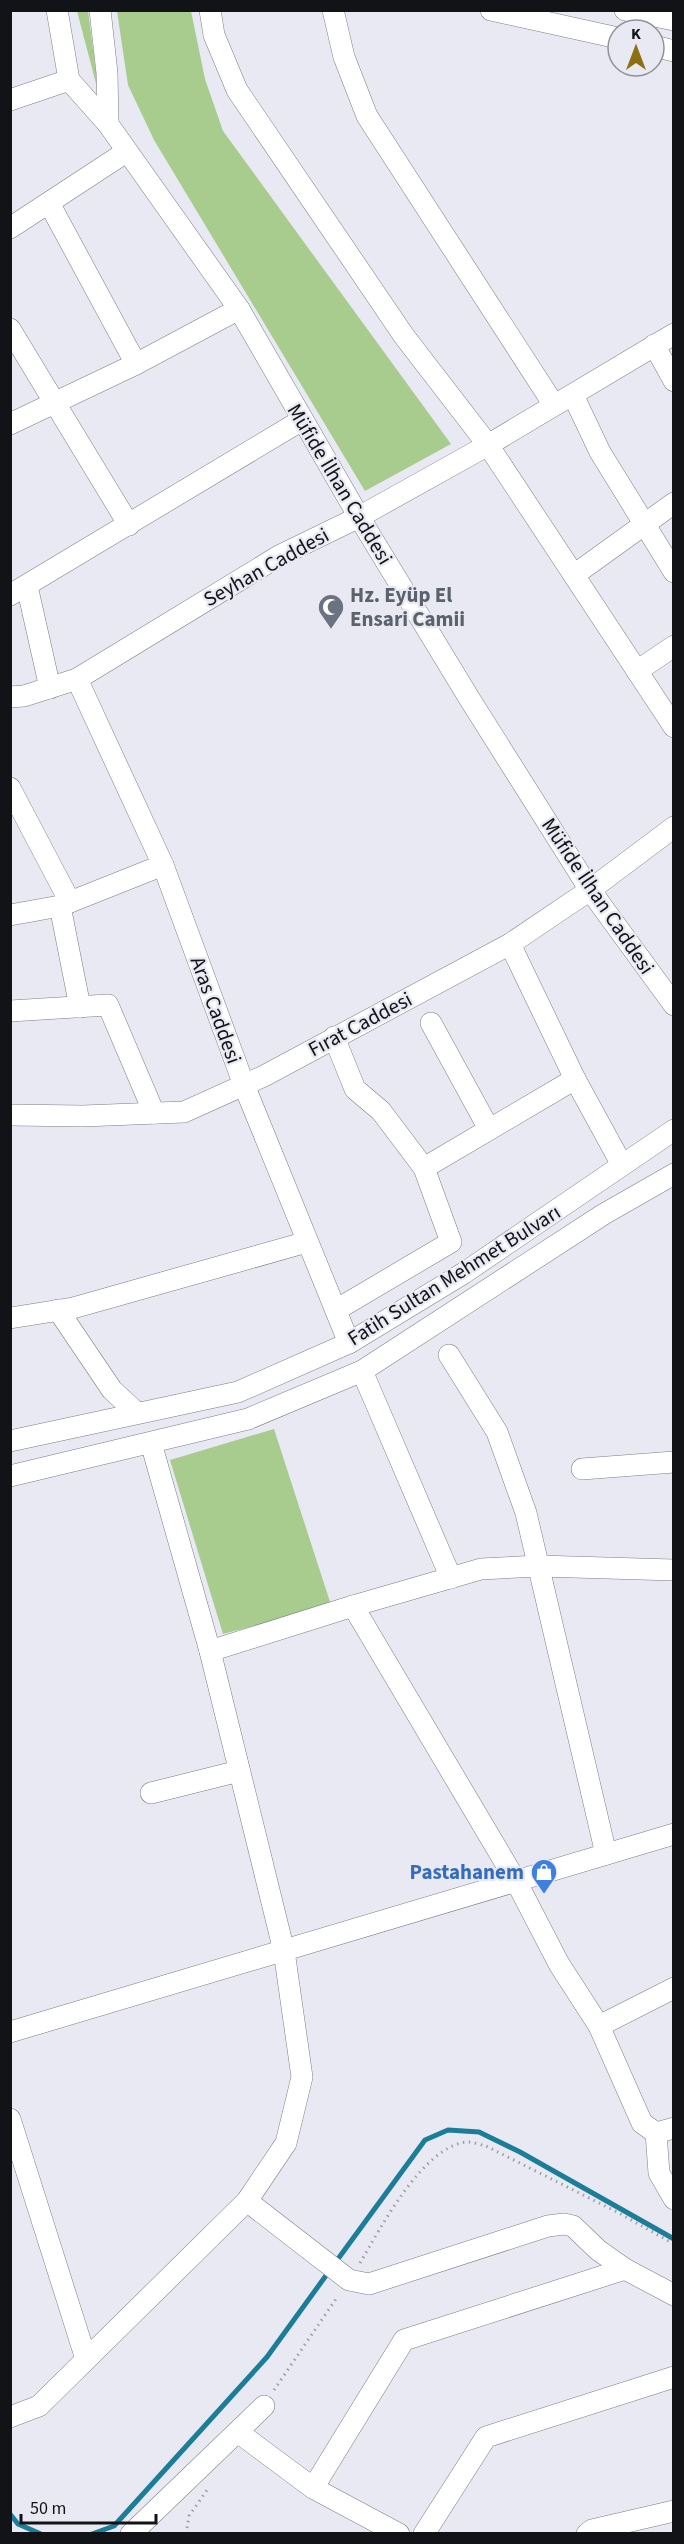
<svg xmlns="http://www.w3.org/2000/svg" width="684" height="2544" viewBox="0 0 684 2544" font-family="'Source Sans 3',sans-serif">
<defs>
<pattern id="grass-tufts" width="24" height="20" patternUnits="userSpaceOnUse" patternTransform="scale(1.5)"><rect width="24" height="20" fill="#a7cc8e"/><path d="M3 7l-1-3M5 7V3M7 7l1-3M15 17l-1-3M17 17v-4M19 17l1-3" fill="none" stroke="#8fae7a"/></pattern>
</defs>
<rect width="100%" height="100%" fill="#e8e9f2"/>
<path fill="url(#grass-tufts)" d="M77,11H88L99,95Z"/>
<g fill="#a7cc8e">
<path d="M117,11H191L205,79L223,131L451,444L365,491L154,140L128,85Z"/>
<path d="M274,1429L331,1605L223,1634L170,1460Z"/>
</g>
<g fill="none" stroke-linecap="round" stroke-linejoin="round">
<g stroke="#1c7d98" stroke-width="5">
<path d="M335,2263L425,2140L448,2130L479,2132L520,2152L674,2239"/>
<path d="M10,2514L18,2524L41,2534"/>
<path d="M92,2534L114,2526L267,2357L330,2270"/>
</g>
<g stroke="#7c7e85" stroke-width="22">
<g id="minor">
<path d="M57,10L69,80L108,124L239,309L359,517L469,698L590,890L674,1005"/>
<path d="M100,10L107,73L108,124"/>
<path d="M210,10L214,35L237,90L404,336L488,445L674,727"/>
<path d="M333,10L344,57L367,116L554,405"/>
<path d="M491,10L618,38"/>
<path d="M625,10L674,20"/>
<path d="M654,46L674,51"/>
<path d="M10,100L69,80"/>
<path d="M49,203L136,364"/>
<path d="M10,228L126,152"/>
<path d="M10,329L129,525"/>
<path d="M654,345L674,381"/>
<path d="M573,395L600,452L674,572"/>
<path d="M10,424L136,364L239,309"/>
<path d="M574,575L674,503"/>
<path d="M27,586L50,688"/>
<path d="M10,595L302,420"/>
<path d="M637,671L674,646"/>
<path d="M77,679L163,865L244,1085L349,1343"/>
<path d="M10,697L24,696L77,679L279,556L359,517L488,445L674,334"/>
<path d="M10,788L70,902"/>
<path d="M60,906L80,1007"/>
<path d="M10,915L60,906L163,865"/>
<path d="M510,944L575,1079L622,1165"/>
<path d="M10,1011L108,1005L154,1113"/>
<path d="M431,1023L489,1129"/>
<path d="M334,1037L355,1089L381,1111L424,1168L451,1242L336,1310"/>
<path d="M10,1115L83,1116L184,1112L264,1076L510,944L590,890L674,827"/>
<path d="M424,1168L575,1079"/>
<path d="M58,1310L112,1390L136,1412"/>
<path d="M10,1318L73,1308L307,1242"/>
<path d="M449,1355L497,1432L526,1513L606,1854"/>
<path d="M362,1371L451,1578"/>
<path d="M10,1441L238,1392L349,1343L464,1273L674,1130"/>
<path d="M582,1469L674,1462"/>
<path d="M10,1476L248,1419L362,1371L604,1214L674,1174"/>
<path d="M353,1606L516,1881L559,1964L599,2026L642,2123L656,2133L674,2128"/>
<path d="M210,1651L353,1606L481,1569L539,1566L674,1570"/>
<path d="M151,1793L239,1771"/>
<path d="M599,2026L674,1988"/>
<path d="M10,2032L674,1834"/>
<path d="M10,2119L86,2359"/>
<path d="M656,2133L659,2173L674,2199"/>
<path d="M247,2201L349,2280L369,2284L548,2226L564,2224L573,2226L598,2250L625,2269L674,2295"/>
<path d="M10,2417L39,2406L247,2201L286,2143L302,2077L284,1951L210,1651L151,1443"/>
<path d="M243,2436L313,2488L399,2534"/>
<path d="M313,2488L404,2340L625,2269"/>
<path d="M131,2534L264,2406"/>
<path d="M424,2534L486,2437L674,2377"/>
<path d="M587,2534L592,2530L674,2511"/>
</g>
</g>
<g stroke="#9e9fa6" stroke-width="3" stroke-dasharray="1.5 4.5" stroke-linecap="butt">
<path d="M360,2263C380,2229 424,2144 468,2142C473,2142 481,2145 486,2146L617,2212L674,2244"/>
<path d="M274,2390L338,2296"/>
<path d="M186,2534L189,2516L207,2490"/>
</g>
<use href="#minor" stroke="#fff" stroke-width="21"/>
</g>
<defs>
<g id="mosque-pin" transform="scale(1.35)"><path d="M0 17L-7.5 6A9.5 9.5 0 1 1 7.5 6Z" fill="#6b7280" stroke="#e8e9f2"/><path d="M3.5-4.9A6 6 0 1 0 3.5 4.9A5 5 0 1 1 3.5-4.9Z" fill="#fff"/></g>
<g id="shop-pin" transform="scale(1.35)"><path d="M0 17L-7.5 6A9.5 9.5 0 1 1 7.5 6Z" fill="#3f7fe0" stroke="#e8e9f2"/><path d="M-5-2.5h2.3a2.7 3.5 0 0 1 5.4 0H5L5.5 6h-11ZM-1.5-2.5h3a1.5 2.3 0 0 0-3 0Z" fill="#fff"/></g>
</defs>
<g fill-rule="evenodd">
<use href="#mosque-pin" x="331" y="607"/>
<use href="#shop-pin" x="544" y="1872"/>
</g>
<g text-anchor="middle" stroke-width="4.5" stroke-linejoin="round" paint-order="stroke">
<g font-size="21" fill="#121316" stroke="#e8e9f2">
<text transform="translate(340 484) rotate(59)" y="7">Müfide İlhan Caddesi</text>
<text transform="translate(266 567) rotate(-29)" y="7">Seyhan Caddesi</text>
<text transform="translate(598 896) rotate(56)" y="7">Müfide İlhan Caddesi</text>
<text transform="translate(216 1010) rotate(70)" y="7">Aras Caddesi</text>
<text transform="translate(360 1024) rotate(-28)" y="7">Fırat Caddesi</text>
<text transform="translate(454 1275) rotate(-32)" y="7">Fatih Sultan Mehmet Bulvarı</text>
</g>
<g font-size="21" font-weight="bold" fill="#5b616d" stroke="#e8e9f2" text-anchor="start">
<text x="350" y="602">Hz. Eyüp El<tspan x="350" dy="24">Ensari Camii</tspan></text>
</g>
<g font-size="21" font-weight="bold" fill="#366cbe" stroke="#e8e9f2" text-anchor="end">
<text x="524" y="1879">Pastahanem</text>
</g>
</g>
<rect width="684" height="2544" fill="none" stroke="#121316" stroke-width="24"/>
<g transform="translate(636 48)"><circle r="28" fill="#e8e9f2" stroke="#92939a" stroke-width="1.5"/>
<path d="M0-4.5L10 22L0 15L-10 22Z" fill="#8b7012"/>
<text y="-9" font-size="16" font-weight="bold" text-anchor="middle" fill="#121316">K</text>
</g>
<path d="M21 2514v9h135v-9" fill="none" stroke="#121316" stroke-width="3"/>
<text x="30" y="2514" font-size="18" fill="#121316" stroke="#e8e9f2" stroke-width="4.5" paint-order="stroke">50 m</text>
</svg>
